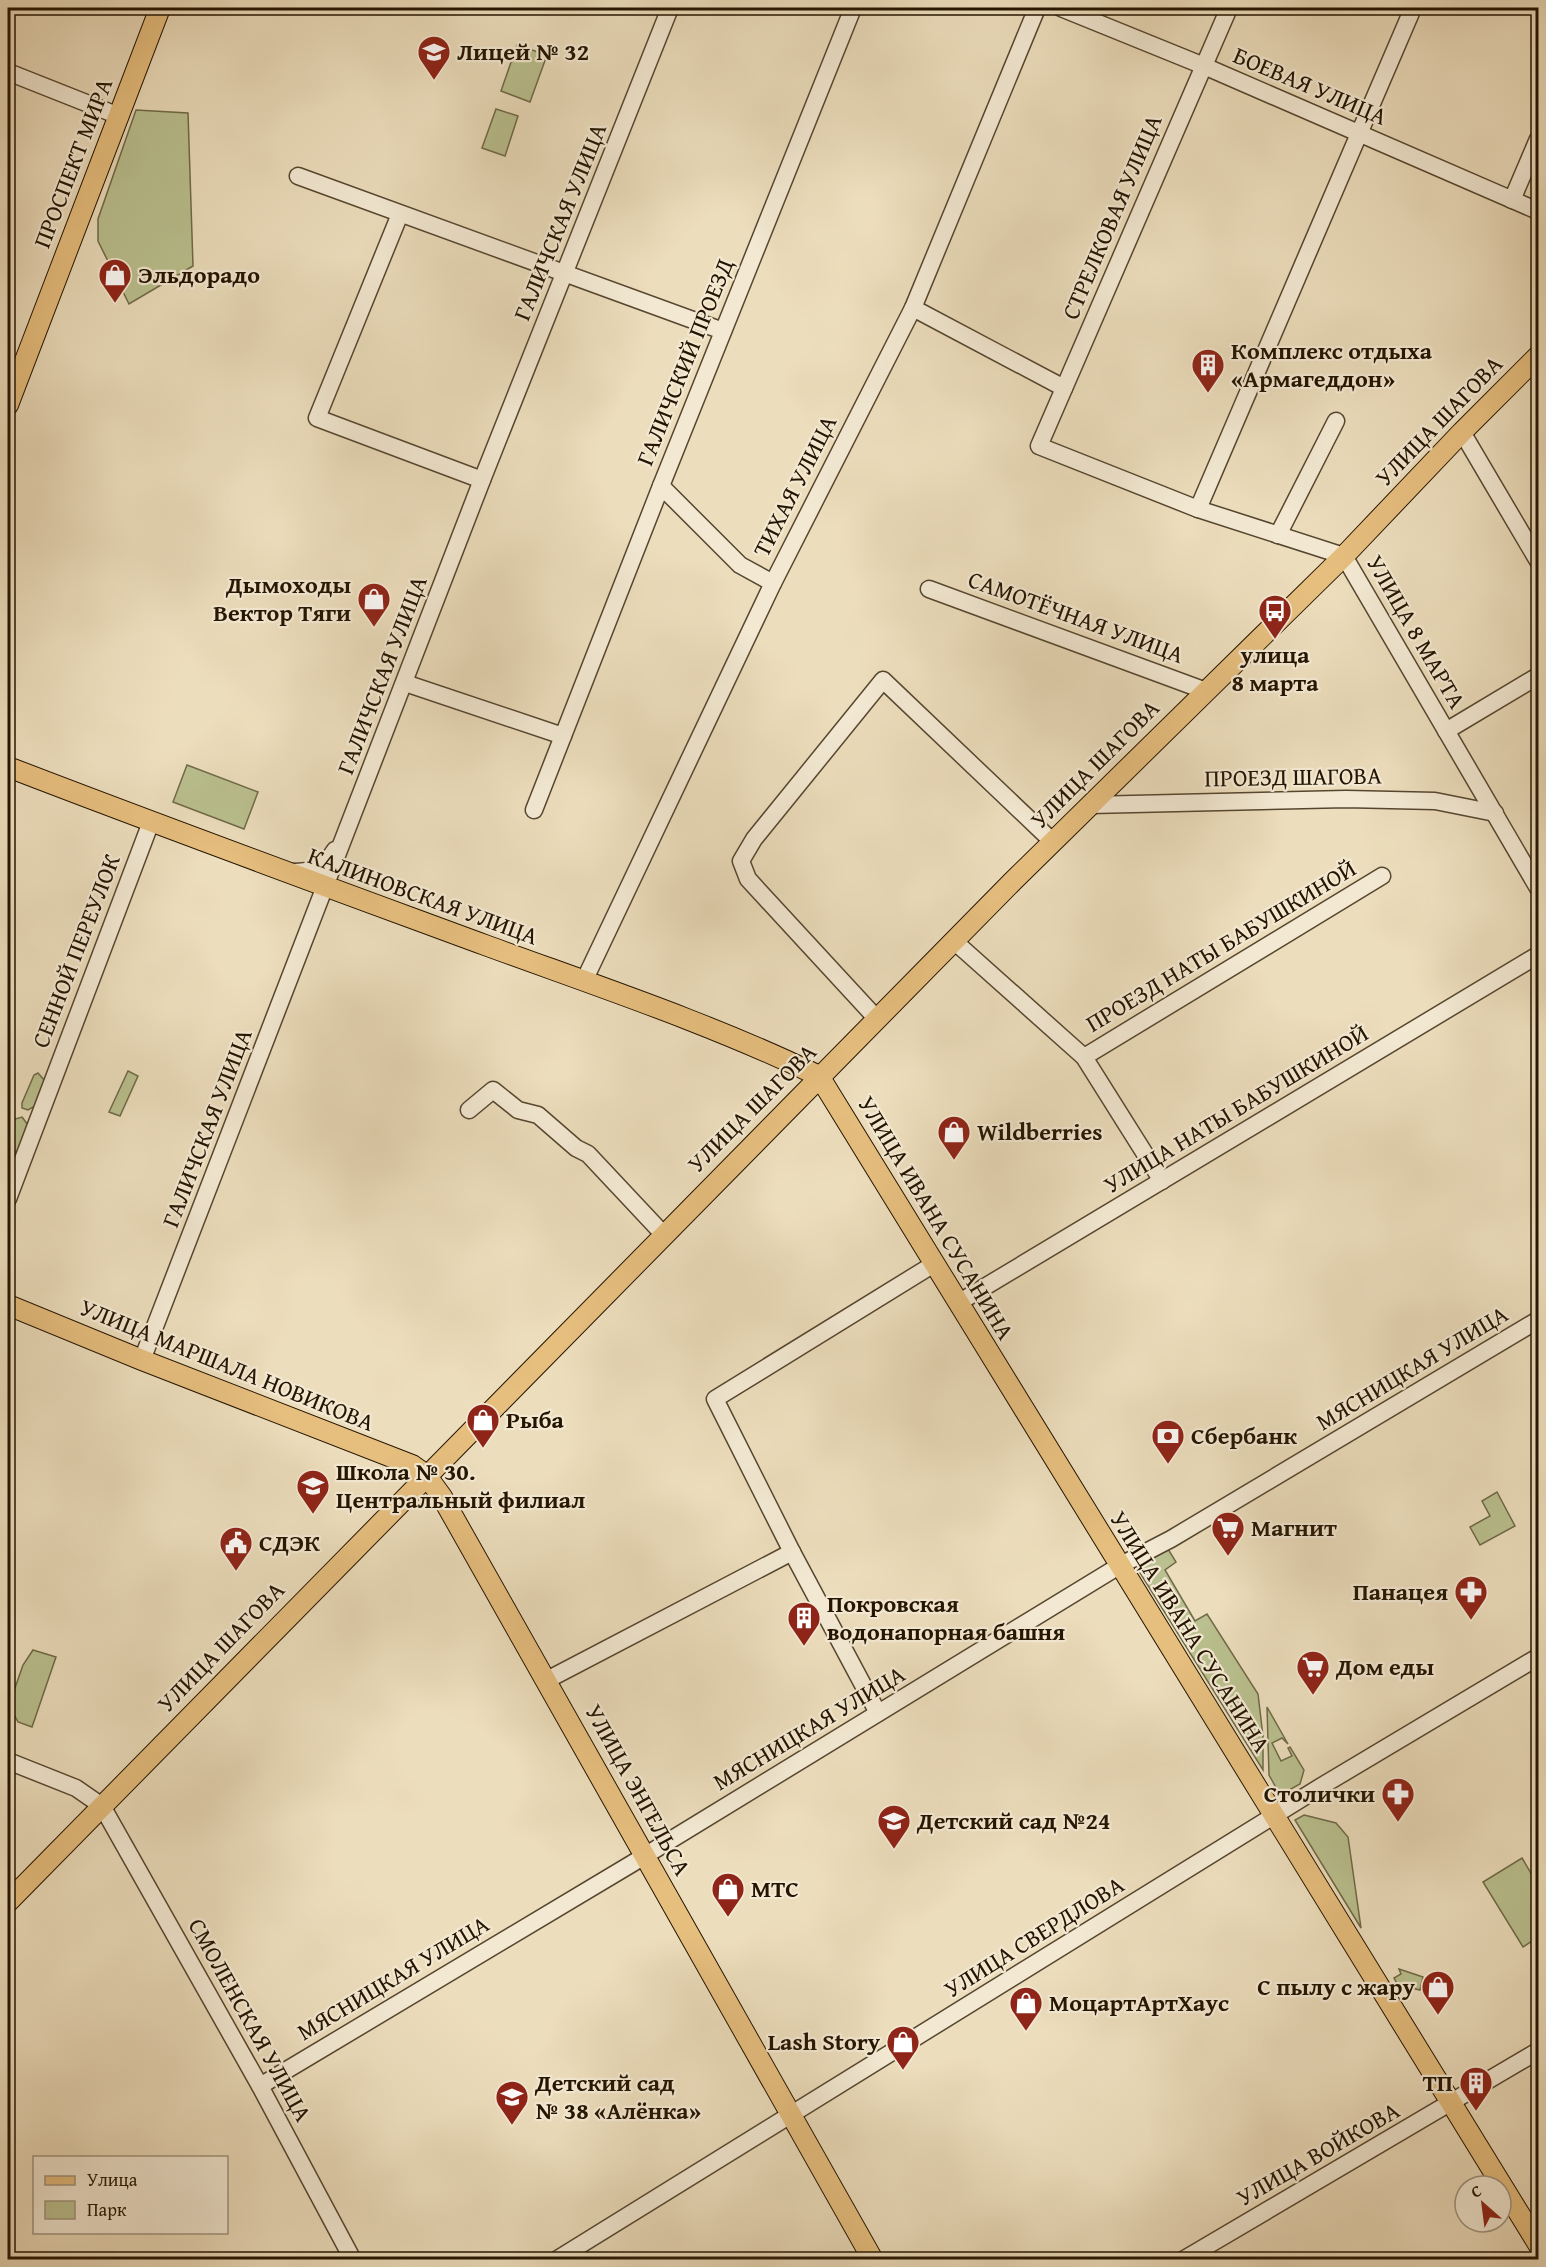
<svg xmlns="http://www.w3.org/2000/svg" width="1546" height="2267" viewBox="0 0 1546 2267" font-family="'Gentium Book Plus',serif">
<rect width="100%" height="100%" fill="#ecddbc"/>
<filter id="stains"><feTurbulence type="fractalNoise" baseFrequency=".00333" numOctaves="4"/><feColorMatrix values="0 0 0 0 .2 0 0 0 0 .09 0 0 0 0 .02 0 0 0 .5 -.17"/></filter>
<radialGradient id="worn" r=".72"><stop offset=".6" stop-color="#630" stop-opacity="0"/><stop offset="1" stop-color="#630" stop-opacity=".3"/></radialGradient>
<g fill="#bac08f" stroke="#6f6a48" stroke-width="1.5">
<path d="M517,45L547,55L530,102L501,91Z"/>
<path d="M496,109L518,116L505,156L482,148Z"/>
<path d="M136,110L188,113L193,266L129,304L98,241V219Z"/>
<path d="M187,765L258,792L244,829L173,802Z"/>
<path d="M128,1071L138,1076L120,1116L109,1112Z"/>
<path d="M38,1073L45,1081L35,1106L28,1110L22,1108V1103L34,1075Z"/>
<path d="M22,1117L28,1125L19,1150L12,1154L8,1153V1137L15,1119Z"/>
<path d="M1497,1492L1515,1526L1480,1545L1470,1527L1490,1516L1482,1501Z"/>
<path d="M1168,1549L1176,1562L1165,1570L1195,1621L1207,1614L1258,1694L1263,1736V1770L1137,1568Z"/>
<path d="M33,1650L56,1657L32,1727L18,1722L9,1705L23,1665Z"/>
<path d="M1267,1707L1288,1744L1282,1738L1272,1743L1281,1761L1292,1756L1288,1748L1290,1747L1304,1770L1300,1784L1280,1795L1269,1775Z"/>
<path d="M1304,1815L1336,1823L1348,1837L1361,1928L1295,1820Z"/>
<path d="M1522,1858L1538,1885V1937L1523,1947L1483,1882Z"/>
<path d="M1399,1969L1423,1977L1420,1990L1398,1985L1394,1978L1401,1974Z"/>
</g>
<g fill="none" stroke-linecap="round" stroke-linejoin="round">
<g stroke="#56462f" stroke-width="19">
<g id="minor">
<path d="M1061,8L1204,66L1538,211"/>
<path d="M1229,8L1039,446L1198,509L1344,556L1538,888"/>
<path d="M8,72L119,116"/>
<path d="M298,176L723,331"/>
<path d="M1512,200L1538,139"/>
<path d="M400,214L317,418L482,480"/>
<path d="M913,308L1064,388"/>
<path d="M1462,432L1538,561"/>
<path d="M661,486L740,565L773,583"/>
<path d="M1198,509L1413,8"/>
<path d="M1278,535L1336,421"/>
<path d="M929,589L1206,691"/>
<path d="M405,683L563,736"/>
<path d="M1446,731L1538,676"/>
<path d="M1090,805L1346,799L1435,801L1495,813"/>
<path d="M534,810L661,486L853,8"/>
<path d="M292,872C313,872 324,868 335,850"/>
<path d="M954,941L1084,1057L1162,1181"/>
<path d="M584,981L773,583L913,308L1037,8"/>
<path d="M877,1019L748,879L741,861L754,839L883,680L1053,842"/>
<path d="M1084,1057L1382,876"/>
<path d="M469,1110L493,1090L518,1110L538,1115L576,1148L588,1154L664,1235"/>
<path d="M8,1199L151,822"/>
<path d="M958,1303L1538,955"/>
<path d="M142,1360L482,480L670,8"/>
<path d="M547,1680L792,1552"/>
<path d="M878,1713L792,1552L715,1399L934,1264"/>
<path d="M8,1761L76,1788L102,1806L260,2086L353,2260"/>
<path d="M260,2086L633,1863L1119,1566L1171,1539L1538,1320"/>
<path d="M556,2260L1325,1784L1538,1657"/>
<path d="M1183,2260L1538,2051"/>
</g>
</g>
<g stroke="#241400" stroke-width="22">
<g id="major">
<path d="M8,405L160,8"/>
<path d="M8,767C166,828 325,886 485,945C597,986 712,1024 819,1076"/>
<path d="M819,1076L1538,2244"/>
<path d="M8,1305L142,1360L412,1465L426,1475L442,1497L873,2260"/>
<path d="M8,1902L1013,881L1344,556L1462,432L1538,356"/>
</g>
</g>
<use href="#minor" stroke="#f3e9d3" stroke-width="16"/>
<use href="#major" stroke="#e6be7e" stroke-width="20"/>
</g>
<defs>
<g id="school-pin" transform="scale(1.725)"><path d="M0 17L-7.5 6A9.5 9.5 0 1 1 7.5 6Z" fill="#8f2418" stroke="#f3e9d3"/><path d="M0-5L7-2L0 1L-7-2ZM-4 1L0 2.5L4 1V4Q0 6-4 4Z" fill="#fff"/></g>
<g id="shop-pin" transform="scale(1.725)"><path d="M0 17L-7.5 6A9.5 9.5 0 1 1 7.5 6Z" fill="#8f2418" stroke="#f3e9d3"/><path d="M-5-2.5h2.3a2.7 3.5 0 0 1 5.4 0H5L5.5 6h-11ZM-1.5-2.5h3a1.5 2.3 0 0 0-3 0Z" fill="#fff"/></g>
<g id="building-pin" transform="scale(1.725)"><path d="M0 17L-7.5 6A9.5 9.5 0 1 1 7.5 6Z" fill="#8f2418" stroke="#f3e9d3"/><path d="M-4-6H4V6H1V3H-1V6H-4ZM-2.5-4.3h1.7v1.8h-1.7ZM.8-4.3h1.7v1.8H.8ZM-2.5-1h1.7V.8h-1.7ZM.8-1h1.7V.8H.8Z" fill="#fff"/></g>
<g id="bus-pin" transform="scale(1.725)"><path d="M0 17L-7.5 6A9.5 9.5 0 1 1 7.5 6Z" fill="#8f2418" stroke="#f3e9d3"/><path d="M-5-6H5V4H4V6H2V4H-2V6H-4V4H-5ZM-3.5-4V0h7V-4ZM-3.5 1.2v1.5H-2V1.2ZM2 1.2v1.5H3.5V1.2Z" fill="#fff"/></g>
<g id="bank-pin" transform="scale(1.725)"><path d="M0 17L-7.5 6A9.5 9.5 0 1 1 7.5 6Z" fill="#8f2418" stroke="#f3e9d3"/><path d="M-6-4H6V4H-6ZM0-2.3a2.3 2.3 0 1 0 0 4.6a2.3 2.3 0 1 0 0-4.6Z" fill="#fff"/></g>
<g id="supermarket-pin" transform="scale(1.725)"><path d="M0 17L-7.5 6A9.5 9.5 0 1 1 7.5 6Z" fill="#8f2418" stroke="#f3e9d3"/><path d="M-6-5.5h2.5l.6 2H6L4.5 2H-2.5L-4.4-4H-6ZM-1.5 3.2a1.3 1.3 0 1 0 .1 0ZM3 3.2a1.3 1.3 0 1 0 .1 0Z" fill="#fff"/></g>
<g id="civic-pin" transform="scale(1.725)"><path d="M0 17L-7.5 6A9.5 9.5 0 1 1 7.5 6Z" fill="#8f2418" stroke="#f3e9d3"/><path d="M-.6-6.5H3V-4.5H.6V-3L4-1V1h2V6H-6V1h2V-1L-.6-3ZM-1.2 2.5V6h2.4V2.5Z" fill="#fff"/></g>
<g id="pharmacy-pin" transform="scale(1.725)"><path d="M0 17L-7.5 6A9.5 9.5 0 1 1 7.5 6Z" fill="#8f2418" stroke="#f3e9d3"/><path d="M-2-6h4v4h4v4h-4v4h-4v-4h-4v-4h4Z" fill="#fff"/></g>
</defs>
<g fill-rule="evenodd">
<use href="#school-pin" x="434" y="52"/>
<use href="#shop-pin" x="115" y="275"/>
<use href="#building-pin" x="1208" y="365"/>
<use href="#shop-pin" x="374" y="599"/>
<use href="#bus-pin" x="1275" y="611"/>
<use href="#shop-pin" x="954" y="1132"/>
<use href="#shop-pin" x="483" y="1420"/>
<use href="#bank-pin" x="1168" y="1436"/>
<use href="#school-pin" x="313" y="1486"/>
<use href="#supermarket-pin" x="1228" y="1528"/>
<use href="#civic-pin" x="236" y="1543"/>
<use href="#pharmacy-pin" x="1471" y="1592"/>
<use href="#building-pin" x="804" y="1618"/>
<use href="#supermarket-pin" x="1313" y="1667"/>
<use href="#pharmacy-pin" x="1398" y="1794"/>
<use href="#school-pin" x="894" y="1821"/>
<use href="#shop-pin" x="728" y="1889"/>
<use href="#shop-pin" x="1438" y="1987"/>
<use href="#shop-pin" x="1026" y="2003"/>
<use href="#shop-pin" x="903" y="2042"/>
<use href="#building-pin" x="1476" y="2083"/>
<use href="#school-pin" x="512" y="2097"/>
</g>
<g text-anchor="middle" stroke-width="4.5" stroke-linejoin="round" paint-order="stroke">
<g font-size="24" font-weight="bold" fill="#241400" stroke="#f3e9d3" text-anchor="start">
<text x="457" y="60">Лицей № 32</text>
<text x="138" y="283">Эльдорадо</text>
<text x="1231" y="359">Комплекс отдыха<tspan x="1231" dy="28">«Армагеддон»</tspan></text>
<text x="351" y="593" text-anchor="end">Дымоходы<tspan x="351" dy="28">Вектор Тяги</tspan></text>
<text x="1275" y="663" text-anchor="middle">улица<tspan x="1275" dy="28">8 марта</tspan></text>
<text x="977" y="1140">Wildberries</text>
<text x="506" y="1428">Рыба</text>
<text x="1191" y="1444">Сбербанк</text>
<text x="336" y="1480">Школа № 30.<tspan x="336" dy="28">Центральный филиал</tspan></text>
<text x="1251" y="1536">Магнит</text>
<text x="259" y="1551">СДЭК</text>
<text x="1448" y="1600" text-anchor="end">Панацея</text>
<text x="827" y="1612">Покровская<tspan x="827" dy="28">водонапорная башня</tspan></text>
<text x="1336" y="1675">Дом еды</text>
<text x="1375" y="1802" text-anchor="end">Столички</text>
<text x="917" y="1829">Детский сад №24</text>
<text x="751" y="1897">МТС</text>
<text x="1415" y="1995" text-anchor="end">С пылу с жару</text>
<text x="1049" y="2011">МоцартАртХаус</text>
<text x="880" y="2050" text-anchor="end">Lash Story</text>
<text x="535" y="2091">Детский сад<tspan x="535" dy="28">№ 38 «Алёнка»</tspan></text>
<text x="1453" y="2091" text-anchor="end">ТП</text>
</g>
<g font-size="24" fill="#241400" stroke="#f3e9d3">
<text transform="translate(1310 86) rotate(23)" y="8">БОЕВАЯ УЛИЦА</text>
<text transform="translate(73 163) rotate(-69)" y="8">ПРОСПЕКТ МИРА</text>
<text transform="translate(1112 217) rotate(-67)" y="8">СТРЕЛКОВАЯ УЛИЦА</text>
<text transform="translate(560 222) rotate(-68)" y="8">ГАЛИЧСКАЯ УЛИЦА</text>
<text transform="translate(685 362) rotate(-68)" y="8">ГАЛИЧСКИЙ ПРОЕЗД</text>
<text transform="translate(1439 421) rotate(-46)" y="8">УЛИЦА ШАГОВА</text>
<text transform="translate(795 486) rotate(-63)" y="8">ТИХАЯ УЛИЦА</text>
<text transform="translate(1076 617) rotate(20)" y="8">САМОТЁЧНАЯ УЛИЦА</text>
<text transform="translate(1416 632) rotate(60)" y="8">УЛИЦА 8 МАРТА</text>
<text transform="translate(382 675) rotate(-69)" y="8">ГАЛИЧСКАЯ УЛИЦА</text>
<text transform="translate(1095 764) rotate(-45)" y="8">УЛИЦА ШАГОВА</text>
<text transform="translate(1293 777) rotate(-1)" y="8">ПРОЕЗД ШАГОВА</text>
<text transform="translate(423 896) rotate(20)" y="8">КАЛИНОВСКАЯ УЛИЦА</text>
<text transform="translate(1221 946) rotate(-31)" y="8">ПРОЕЗД НАТЫ БАБУШКИНОЙ</text>
<text transform="translate(76 951) rotate(-69)" y="8">СЕННОЙ ПЕРЕУЛОК</text>
<text transform="translate(752 1108) rotate(-45)" y="8">УЛИЦА ШАГОВА</text>
<text transform="translate(1236 1109) rotate(-31)" y="8">УЛИЦА НАТЫ БАБУШКИНОЙ</text>
<text transform="translate(207 1128) rotate(-69)" y="8">ГАЛИЧСКАЯ УЛИЦА</text>
<text transform="translate(936 1218) rotate(59)" y="8">УЛИЦА ИВАНА СУСАНИНА</text>
<text transform="translate(227 1365) rotate(22)" y="8">УЛИЦА МАРШАЛА НОВИКОВА</text>
<text transform="translate(1412 1368) rotate(-31)" y="8">МЯСНИЦКАЯ УЛИЦА</text>
<text transform="translate(1190 1632) rotate(58)" y="8">УЛИЦА ИВАНА СУСАНИНА</text>
<text transform="translate(221 1647) rotate(-46)" y="8">УЛИЦА ШАГОВА</text>
<text transform="translate(809 1728) rotate(-31)" y="8">МЯСНИЦКАЯ УЛИЦА</text>
<text transform="translate(638 1790) rotate(61)" y="8">УЛИЦА ЭНГЕЛЬСА</text>
<text transform="translate(1034 1937) rotate(-32)" y="8">УЛИЦА СВЕРДЛОВА</text>
<text transform="translate(393 1978) rotate(-31)" y="8">МЯСНИЦКАЯ УЛИЦА</text>
<text transform="translate(250 2020) rotate(61)" y="8">СМОЛЕНСКАЯ УЛИЦА</text>
<text transform="translate(1318 2154) rotate(-30)" y="8">УЛИЦА ВОЙКОВА</text>
</g>
</g>
<rect width="1546" height="2267" fill="none" stroke="#ecddbc" stroke-width="30"/>
<rect x="9" y="9" width="1528" height="2249" fill="none" stroke="#241400" stroke-width="3"/>
<rect x="15" y="15" width="1516" height="2237" fill="none" stroke="#241400" stroke-width="1.5"/>
<rect x="33" y="2156" width="195" height="78" fill="#f3e9d3" stroke="#a0947f" stroke-width="1.5"/>
<rect x="45" y="2176" width="30" height="9" fill="#e6be7e" stroke="#a0947f" stroke-width="1.5"/>
<text x="87" y="2186" font-size="18" fill="#241400">Улица</text>
<rect x="45" y="2201" width="30" height="18" fill="#bac08f" stroke="#a0947f" stroke-width="1.5"/>
<text x="87" y="2216" font-size="18" fill="#241400">Парк</text>
<g transform="translate(1483 2204) rotate(332)"><circle r="28" fill="#f3e9d3" stroke="#a0947f" stroke-width="1.5"/>
<path d="M0-4.5L10 22L0 15L-10 22Z" fill="#8f2418"/>
<text y="-9" font-size="16" font-weight="bold" text-anchor="middle" fill="#241400">С</text>
</g>
<rect width="100%" height="100%" filter="url(#stains)"/>
<rect width="100%" height="100%" fill="url(#worn)"/>
</svg>
